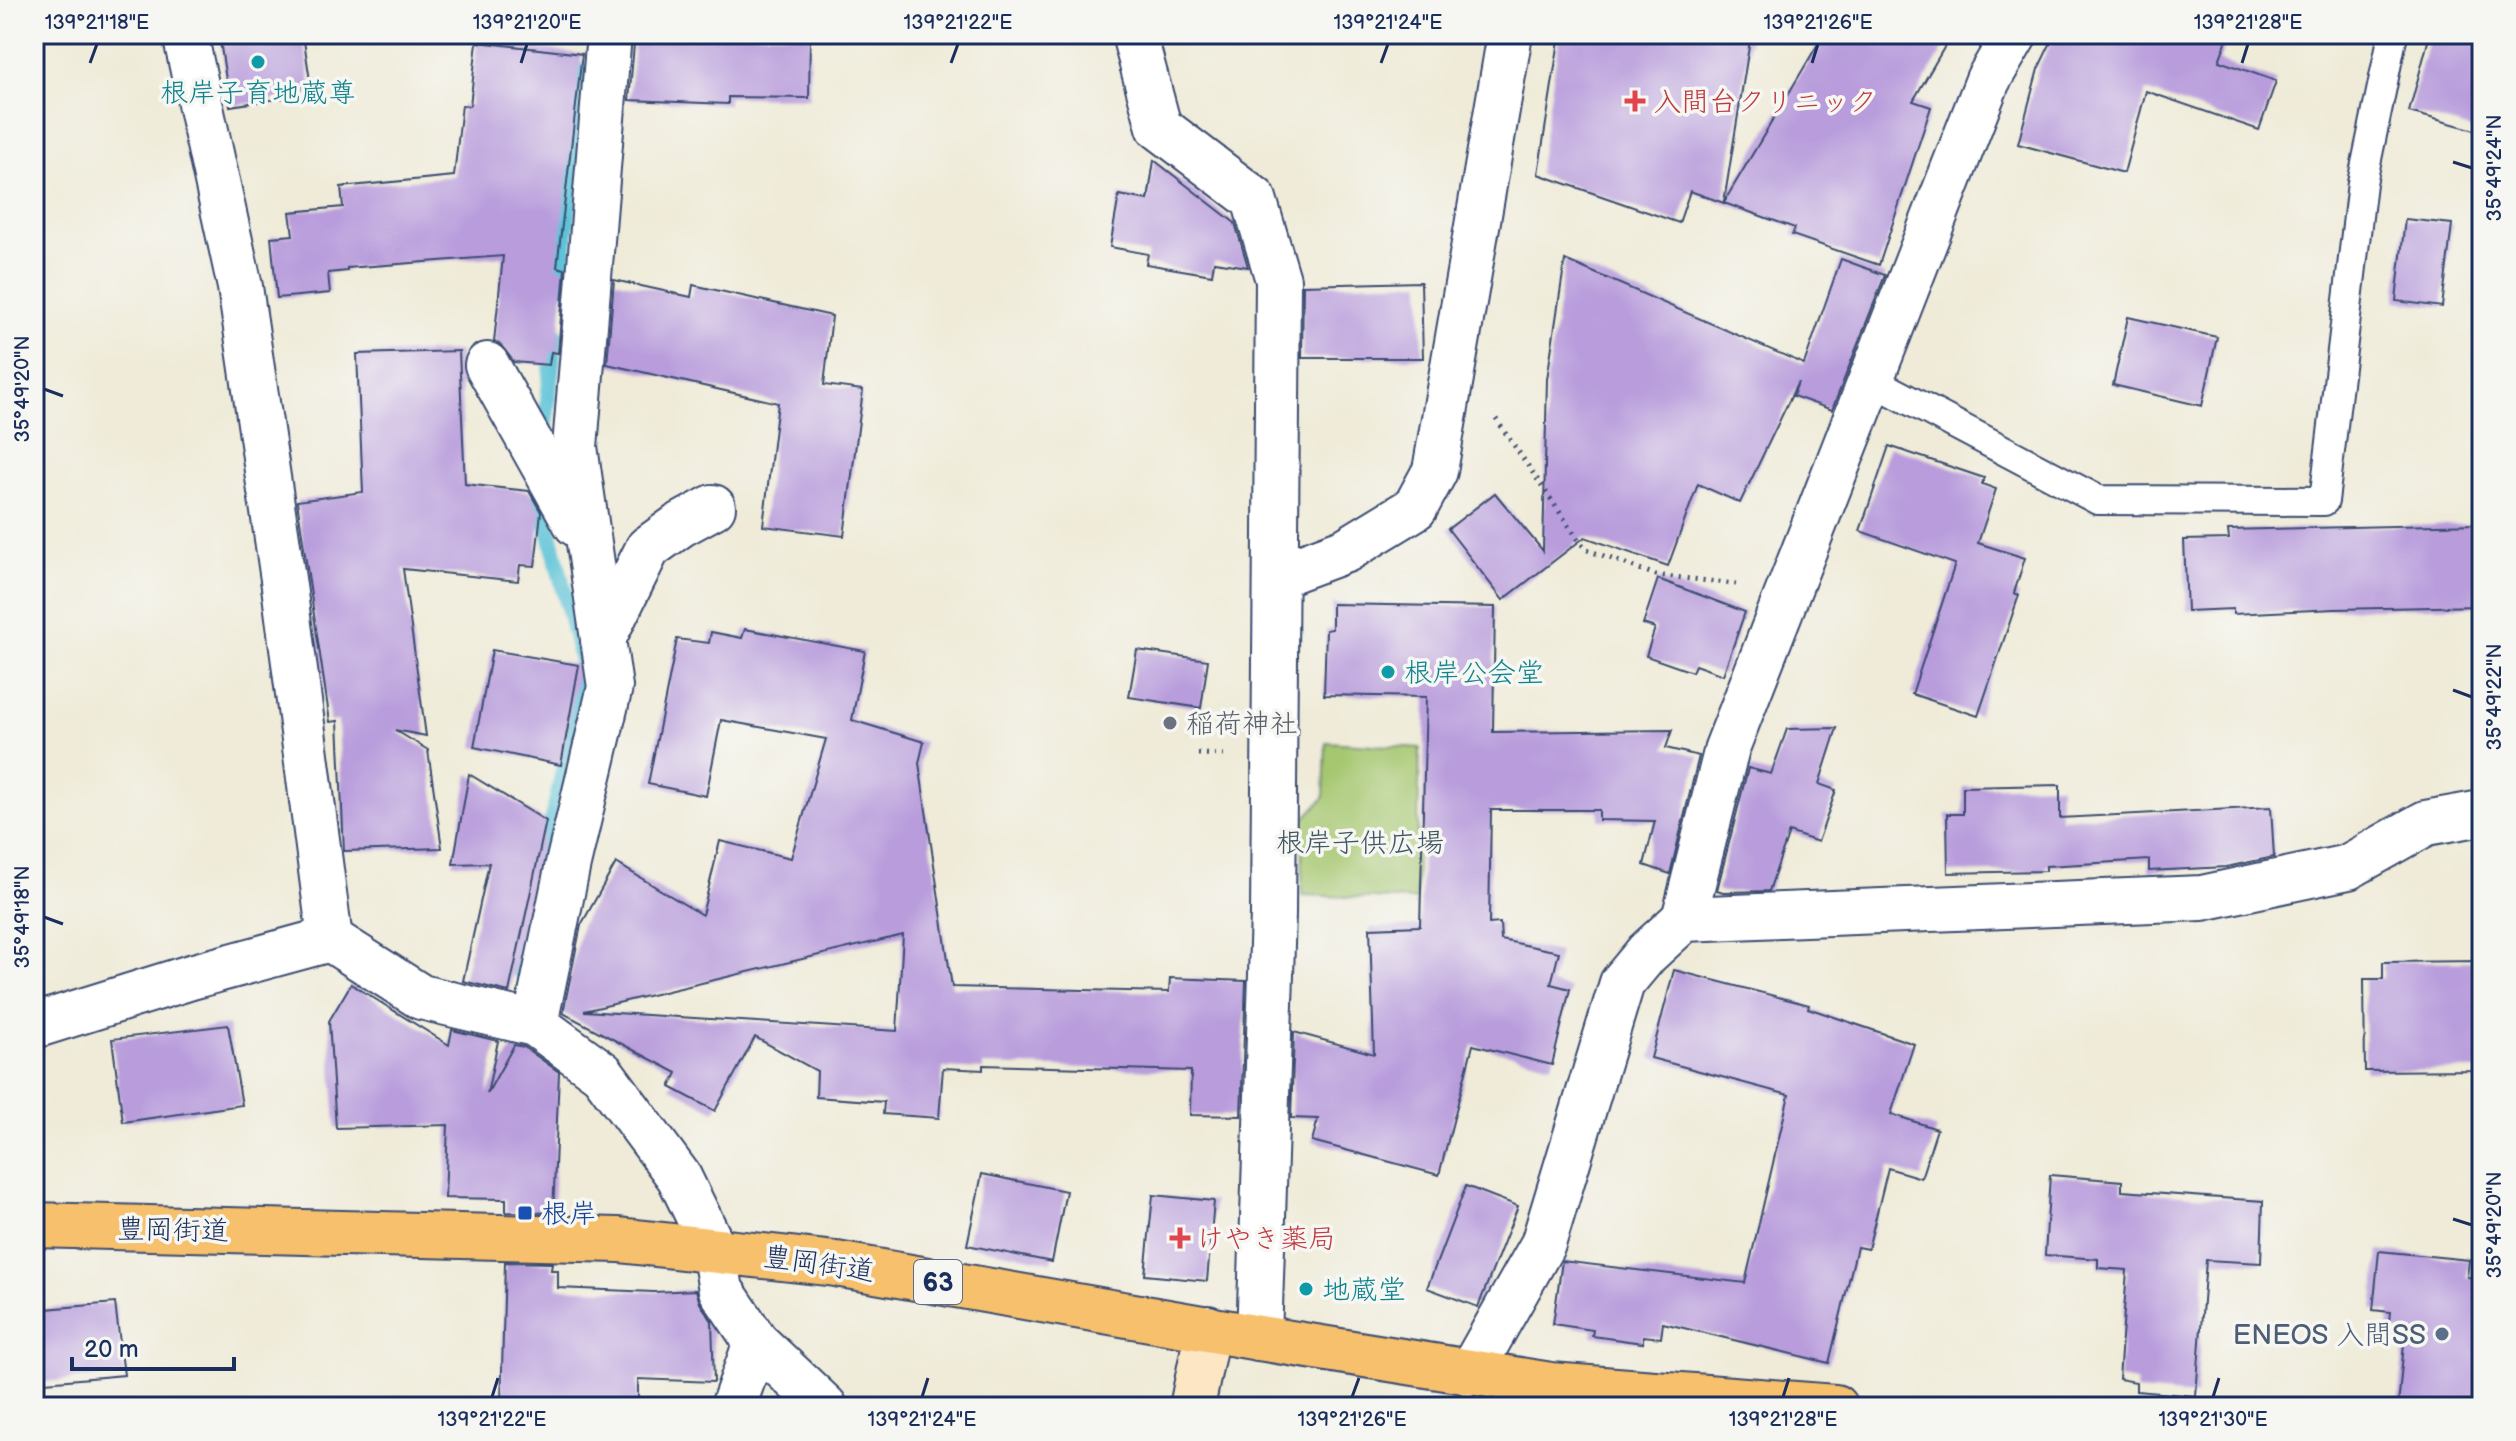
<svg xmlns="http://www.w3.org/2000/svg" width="2516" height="1441" viewBox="0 0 2516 1441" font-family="'Balsamiq Sans','Klee One',sans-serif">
<rect width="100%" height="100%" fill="#f6f6f2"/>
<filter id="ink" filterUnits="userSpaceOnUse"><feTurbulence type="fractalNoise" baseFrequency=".0125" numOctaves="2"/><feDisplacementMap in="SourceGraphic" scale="16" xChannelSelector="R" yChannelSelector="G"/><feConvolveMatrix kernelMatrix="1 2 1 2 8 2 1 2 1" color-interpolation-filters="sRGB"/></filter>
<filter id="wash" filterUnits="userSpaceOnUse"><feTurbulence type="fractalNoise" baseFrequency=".006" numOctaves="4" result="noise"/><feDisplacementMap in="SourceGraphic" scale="32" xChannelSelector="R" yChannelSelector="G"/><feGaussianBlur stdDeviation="1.8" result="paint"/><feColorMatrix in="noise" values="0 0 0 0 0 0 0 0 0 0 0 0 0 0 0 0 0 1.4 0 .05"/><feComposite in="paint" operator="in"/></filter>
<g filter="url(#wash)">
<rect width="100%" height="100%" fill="#efebd8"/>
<path fill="#a6c76f" stroke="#607b66" stroke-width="2" d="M1326,742L1420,748L1416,900L1302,895L1303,820L1324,798Z"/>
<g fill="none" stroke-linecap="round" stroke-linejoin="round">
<g stroke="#5bc3d8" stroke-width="16">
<path d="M560,287L584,71"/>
<path d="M543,446L555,334"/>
<path d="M520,971L584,672L540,493"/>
</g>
</g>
<g id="blocks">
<g fill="#b89cdc" fill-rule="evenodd">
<path d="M219,34H303L312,94L230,106Z"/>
<path d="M635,34H810L809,98L728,97V104L629,100Z"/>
<path d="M1560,34H1751L1724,202L1824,34H1952L1913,101L1931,107L1879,265L1792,235L1795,228L1690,191L1679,223L1538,174Z"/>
<path d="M2055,34H2229L2219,61L2276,81L2259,130L2146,91L2124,173L2018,144L2038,69Z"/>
<path d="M2430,34H2459L2482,40V132L2409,112Z"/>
<path d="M477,42L582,54L557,267L565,269L558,353L551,352L549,365L514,362L500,344L494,342L503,256L347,268V271L328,273L330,293L277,298L271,237L293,235L290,212L343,207L341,187L454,176L462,105L470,106Z"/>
<path d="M1154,160L1235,223L1248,267L1214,262L1212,275L1146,264L1148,254L1110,247L1119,195L1148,200Z"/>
<path d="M2405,219L2452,224L2442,307L2396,301Z"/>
<path d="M1841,259L1885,275L1832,410L1793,396L1798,382L1740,503L1698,484L1668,566L1585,537L1503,600L1448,529L1495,493L1543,551L1547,379L1565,260L1804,364Z"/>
<path d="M614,280L691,297L693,285L832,316L824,385L863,390L844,536L763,526L778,403L607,364Z"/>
<path d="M1421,282L1423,358H1302L1303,285Z"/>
<path d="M2128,317L2217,337L2202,406L2113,385Z"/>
<path d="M459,351L465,484L529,491L541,512L535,566L520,565L518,581L403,569L426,736L395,730L428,750L442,848L344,851L338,721L330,722L297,501L363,492L357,354Z"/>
<path d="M1889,446L1984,478L1982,484L1996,489L1978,543L2025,558L2014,593L2019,595L1978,716L1912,694L1955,564L1860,531Z"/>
<path d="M2479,524V535H2482V606L2335,609L2233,614V609L2187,611L2184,540L2229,539L2228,530Z"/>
<path d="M1658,579L1745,612L1723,675L1695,665L1692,672L1646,656L1655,628L1643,624Z"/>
<path d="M1332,604L1495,607L1493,732L1672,730L1666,748L1699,756L1670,874L1644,865L1655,821L1599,820V810H1491L1489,924L1500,923L1501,940L1559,952L1551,984L1570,989L1552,1065L1473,1045L1439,1175L1312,1141L1318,1119L1291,1118L1294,1032L1374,1054L1370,928L1420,926L1426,697L1324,695L1326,630L1332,629Z"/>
<path d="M745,629L865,651L852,720L924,742L919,763L952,987L1169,992L1170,978L1246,981L1241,1116L1190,1115L1191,1071L983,1065V1070L943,1068L939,1118L883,1114L884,1102L816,1097L817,1071L755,1037L715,1111L670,1087L677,1073L563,1013L581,925L616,863L702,915L720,841L791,858L826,739L721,720L706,796L648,784L677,639L709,643L711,632L742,638ZM903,935L897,1031L584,1011Z"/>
<path d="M492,650L579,665L561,765L474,747Z"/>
<path d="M1137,650L1208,660L1201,708L1129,697Z"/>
<path d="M1837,728L1819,784L1836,790L1818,842L1789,832L1769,891L1723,892L1717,890L1748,768L1771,774L1787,729Z"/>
<path d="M469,774L546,821L509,992L463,981L489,863L453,864Z"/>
<path d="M2060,785V818L2271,807L2274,857L2226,867L2149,871V860L2046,866V871L1948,873L1947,814H1963V787Z"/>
<path d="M2482,961V1070L2365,1071L2364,979H2383V962Z"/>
<path d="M1674,970L1809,1005L1808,1008L1914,1044L1891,1114L1937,1129L1921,1178L1888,1168L1868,1249L1857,1247L1829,1363L1663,1323L1661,1338L1643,1336V1343L1592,1336L1593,1330L1553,1324L1562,1261L1745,1283L1789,1095L1651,1058Z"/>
<path d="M351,984L449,1045L452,1030L498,1041L487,1094L514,1045L524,1047L559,1072L553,1213L506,1212V1199L445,1198L448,1125L336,1128L329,1021Z"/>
<path d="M228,1025L242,1105L123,1122L112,1039Z"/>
<path d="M982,1174L1066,1191L1052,1262L967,1245Z"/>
<path d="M2050,1175L2122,1181V1191L2263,1201L2261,1263L2206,1260L2196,1396L2136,1391V1382L2119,1379L2127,1270L2098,1268V1259L2045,1255Z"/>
<path d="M1466,1186L1518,1206L1478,1307L1427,1288Z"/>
<path d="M1153,1195L1214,1201L1207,1281L1145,1275Z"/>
<path d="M2379,1251L2469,1260L2467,1277L2482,1278V1407H2398L2405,1333L2388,1331L2390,1312L2373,1310Z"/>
<path d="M505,1262L552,1263L551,1270H558V1288L654,1292L696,1290L700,1303L712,1321L714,1382L638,1379V1407H501Z"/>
<path d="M115,1303L124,1375L34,1383V1310Z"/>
</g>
</g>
</g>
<g filter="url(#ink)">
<use href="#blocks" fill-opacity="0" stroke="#3b4b70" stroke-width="2"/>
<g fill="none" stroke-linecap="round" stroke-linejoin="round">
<g stroke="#3b4b70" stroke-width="32">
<path id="lane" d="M1871,380L2098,500L2324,501L2362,183L2393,34"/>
</g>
<g stroke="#3b4b70" stroke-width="48">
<g id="street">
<path d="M185,34L240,287L284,586L330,939"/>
<path d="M1134,34L1159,127L1254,199L1278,280L1273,914L1259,1338"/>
<path d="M487,365L576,524"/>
<path d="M1276,576L1346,550L1415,508L1435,471L1510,34"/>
<path d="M603,639L648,548L680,525L713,507"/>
<path d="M1684,919L1727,748L1988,80L2015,34"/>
<path d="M535,1024L568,864L610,687L575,447L609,34"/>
<path d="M34,1026L191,977L330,939L421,997L535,1024L602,1073L679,1177L714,1249L721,1290L756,1342L825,1407"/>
<path d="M1470,1373L1543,1244L1622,983L1647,953L1684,919L2202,898L2348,867L2426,823L2482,813"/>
<path d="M733,1407L756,1342"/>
</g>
</g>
<g stroke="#3b4b70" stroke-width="48">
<path id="secondary" d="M1192,1407L1208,1328"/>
</g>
<g stroke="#3b4b70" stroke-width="48">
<path id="primary" d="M34,1225L619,1240L836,1264L1259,1338L1551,1385L1835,1407"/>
</g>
<g stroke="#3b4b70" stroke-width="5" stroke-dasharray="2 6" stroke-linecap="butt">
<path d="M1496,419L1585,549L1656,575L1736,584"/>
<path d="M1198,754L1226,755"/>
</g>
<use href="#lane" stroke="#fff" stroke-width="28"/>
<use href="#street" stroke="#fff" stroke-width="44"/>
<use href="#secondary" stroke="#fce6c4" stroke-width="44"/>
<use href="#primary" stroke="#f7c06c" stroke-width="44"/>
</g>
</g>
<path fill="none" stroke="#1b2f5e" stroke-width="3" d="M90,63L97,44M521,63L527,44M951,63L958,44M1381,63L1388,44M1812,63L1818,44M2242,63L2248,44M2453,162L2472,168M44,389L63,396M2453,690L2472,697M44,917L63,924M2453,1219L2472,1225M492,1397L498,1378M922,1397L928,1378M1352,1397L1359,1378M1783,1397L1789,1378M2213,1397L2219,1378"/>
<g fill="#0f9aa8" stroke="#f6f6f2" stroke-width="3">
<circle cx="258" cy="62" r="8"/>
<circle cx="1388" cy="672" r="8"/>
<circle cx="1306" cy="1289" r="8"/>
</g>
<g fill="#e0444e" stroke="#f6f6f2" stroke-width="3">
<path d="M1631 89h8v8h8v8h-8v8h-8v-8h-8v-8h8z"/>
<path d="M1176 1226h8v8h8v8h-8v8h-8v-8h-8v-8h8z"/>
</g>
<circle fill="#6b7280" stroke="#f6f6f2" stroke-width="3" cx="1170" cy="723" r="8"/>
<rect fill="#1a4fb4" stroke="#f6f6f2" stroke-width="3" x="517" y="1205" width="16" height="16" rx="4"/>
<circle fill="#5c6f8a" stroke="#f6f6f2" stroke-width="3" cx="2442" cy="1334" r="8"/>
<g text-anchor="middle" stroke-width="7" stroke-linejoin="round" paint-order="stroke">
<rect fill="#f6f6f2" stroke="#5d6b8a" stroke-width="2" x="914" y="1260" width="48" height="44" rx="6"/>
<g font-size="26" font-weight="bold" fill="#1b2f5e">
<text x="938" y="1291">63</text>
</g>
<g font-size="28" fill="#0d838f" stroke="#f6f6f2" text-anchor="start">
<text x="258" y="102" text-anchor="middle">根岸子育地蔵尊</text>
<text x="1404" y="682">根岸公会堂</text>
<text x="1322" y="1299">地蔵堂</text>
</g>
<g font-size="28" fill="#be3a42" stroke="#f6f6f2" text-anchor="start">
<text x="1653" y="111">入間台クリニック</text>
<text x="1196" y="1248">けやき薬局</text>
</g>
<g font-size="28" fill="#5b616d" stroke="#f6f6f2" text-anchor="start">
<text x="1186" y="733">稲荷神社</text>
</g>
<g font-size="28" fill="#3e5562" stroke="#f6f6f2">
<text x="1360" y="852">根岸子供広場</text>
</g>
<g font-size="28" fill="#164399" stroke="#f6f6f2" text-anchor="start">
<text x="541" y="1223">根岸</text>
</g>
<g font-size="28" fill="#1b2f5e" stroke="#f6f6f2">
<text transform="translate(173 1229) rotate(1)" y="10">豊岡街道</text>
<text transform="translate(819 1263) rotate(8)" y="10">豊岡街道</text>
</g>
<g font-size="28" fill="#4e5e75" stroke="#f6f6f2" text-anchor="end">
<text x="2426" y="1344">ENEOS 入間SS</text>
</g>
</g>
<rect width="2516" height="1441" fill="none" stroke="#f6f6f2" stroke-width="88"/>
<path d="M72 1357v12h162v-12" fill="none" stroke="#1b2f5e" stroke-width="4"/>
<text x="84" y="1357" font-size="24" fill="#1b2f5e" stroke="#f6f6f2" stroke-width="6" paint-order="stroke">20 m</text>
<rect x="44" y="44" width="2428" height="1353" fill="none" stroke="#1b2f5e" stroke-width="3"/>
<g font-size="20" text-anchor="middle" fill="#1b2f5e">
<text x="97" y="29">139°21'18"E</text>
<text x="527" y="29">139°21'20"E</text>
<text x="958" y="29">139°21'22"E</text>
<text x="1388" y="29">139°21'24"E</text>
<text x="1818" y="29">139°21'26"E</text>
<text x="2248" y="29">139°21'28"E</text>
<text transform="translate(2494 168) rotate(-90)" y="7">35°49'24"N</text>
<text transform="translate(22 389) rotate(-90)" y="7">35°49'20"N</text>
<text transform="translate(2494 697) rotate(-90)" y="7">35°49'22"N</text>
<text transform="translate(22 917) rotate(-90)" y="7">35°49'18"N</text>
<text transform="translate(2494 1225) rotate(-90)" y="7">35°49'20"N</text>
<text x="492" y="1426">139°21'22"E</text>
<text x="922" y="1426">139°21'24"E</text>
<text x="1352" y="1426">139°21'26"E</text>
<text x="1783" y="1426">139°21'28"E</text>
<text x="2213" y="1426">139°21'30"E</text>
</g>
</svg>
